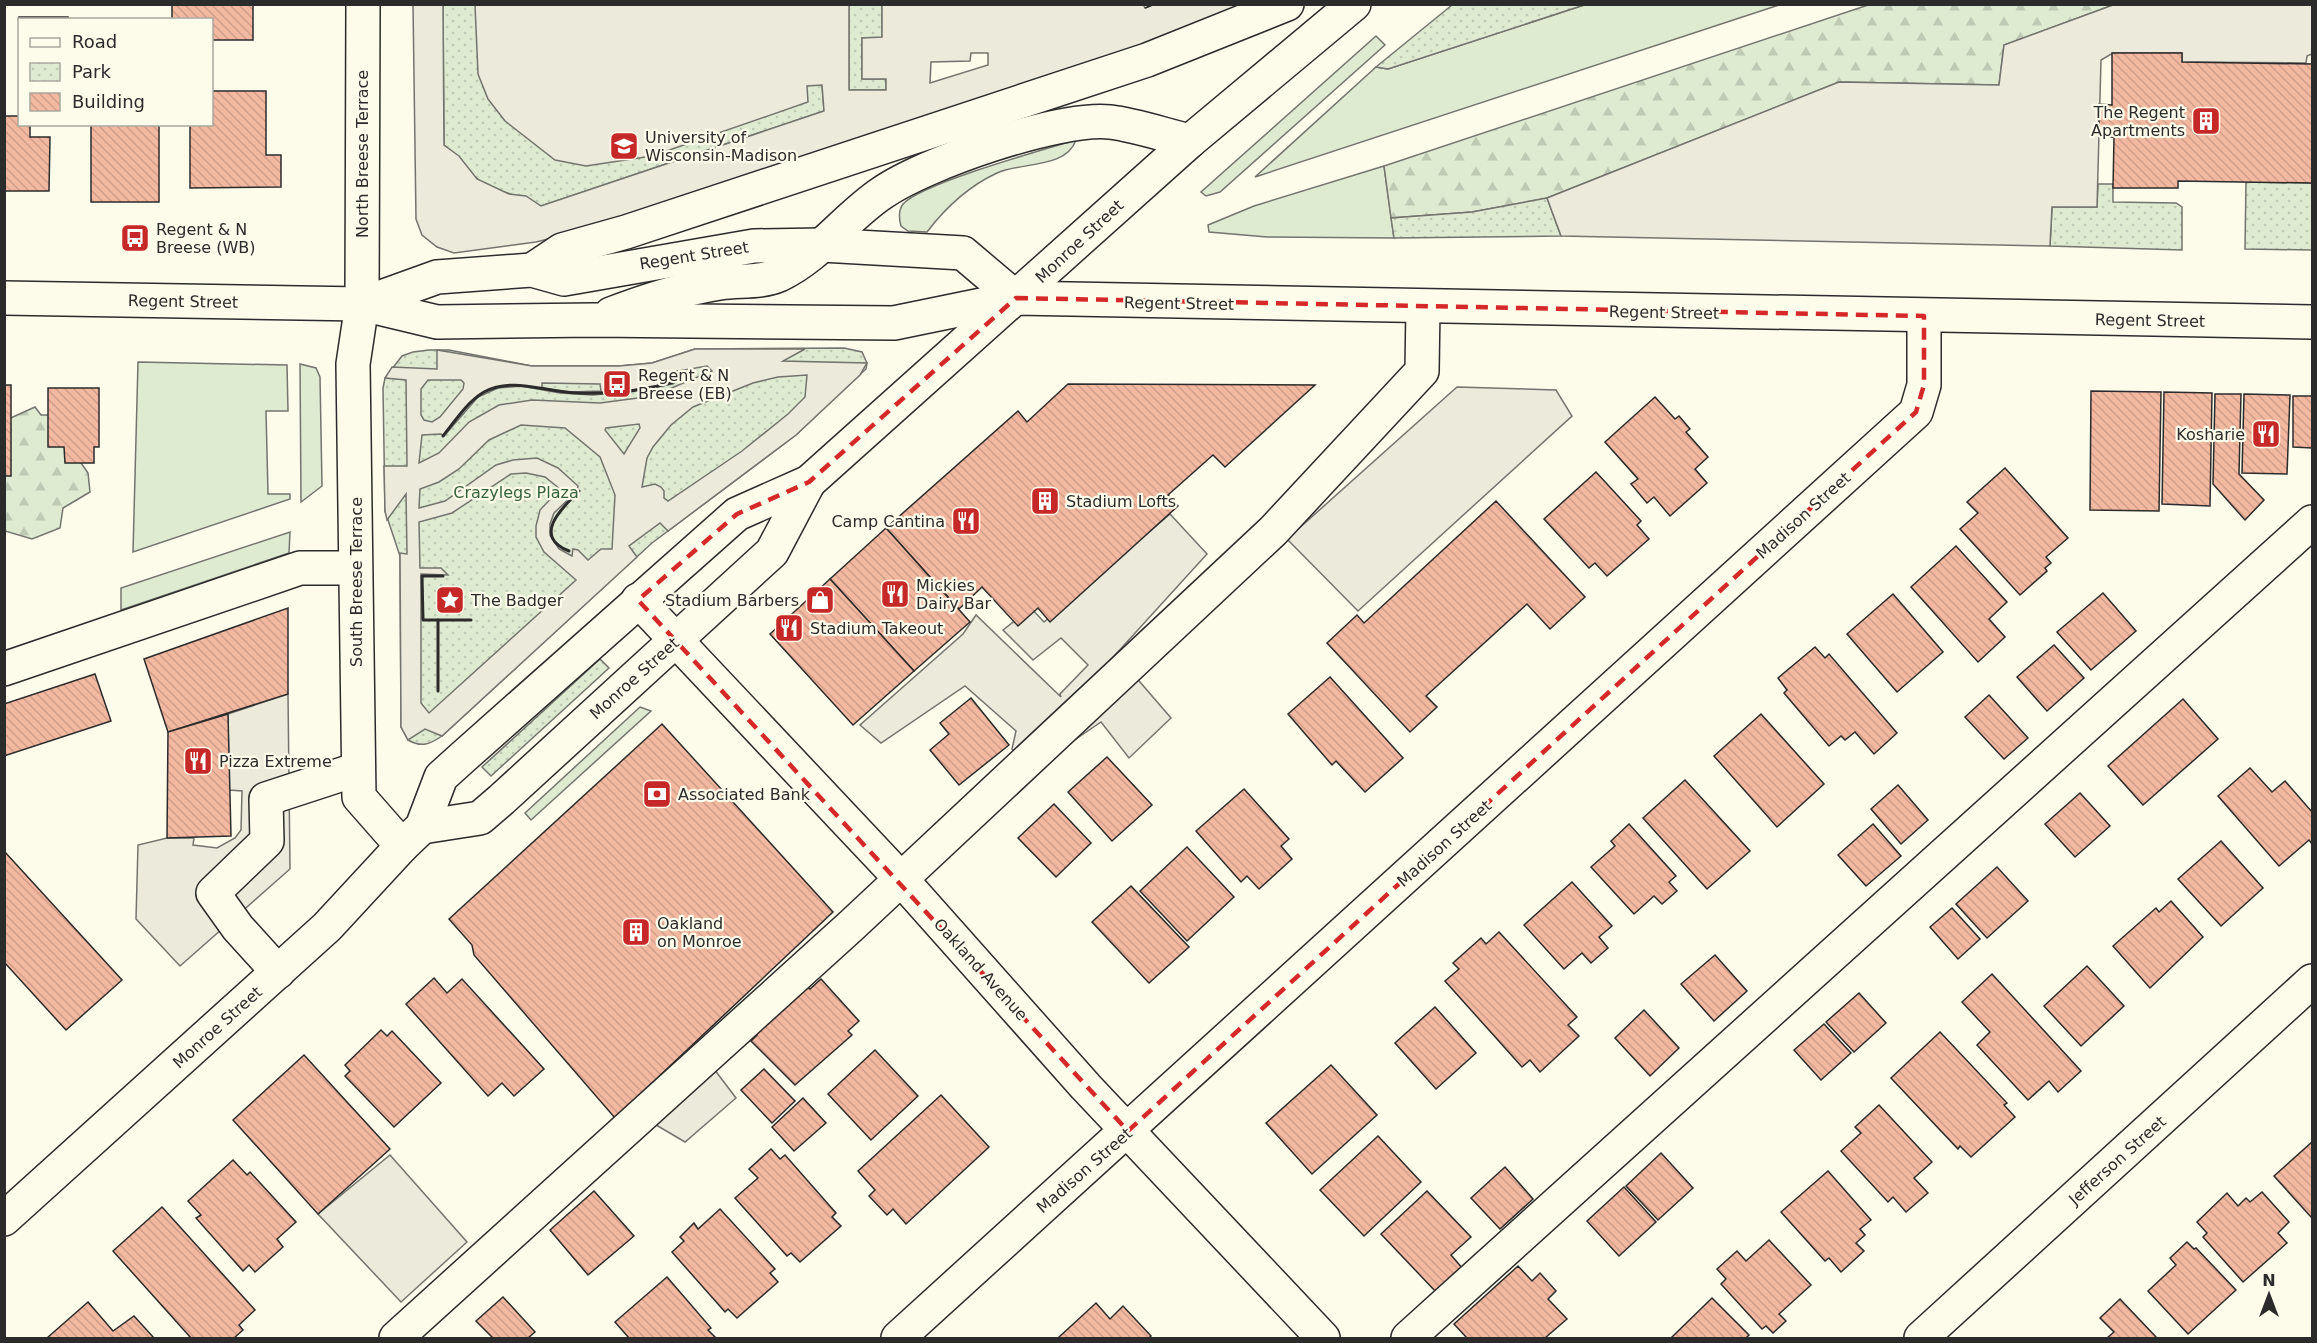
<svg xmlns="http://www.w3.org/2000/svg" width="2317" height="1343" viewBox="0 0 2317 1343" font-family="'DejaVu Sans',sans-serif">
<defs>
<pattern id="forest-firs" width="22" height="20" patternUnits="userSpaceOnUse" patternTransform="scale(1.5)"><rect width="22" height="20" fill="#deebd1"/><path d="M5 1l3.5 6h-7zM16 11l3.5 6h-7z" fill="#bfcab4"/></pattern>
<pattern id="park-dots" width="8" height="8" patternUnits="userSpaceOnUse" patternTransform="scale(1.5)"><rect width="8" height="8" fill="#deebd1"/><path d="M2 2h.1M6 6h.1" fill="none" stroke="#bfcab4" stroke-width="1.8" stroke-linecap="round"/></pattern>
<pattern id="building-back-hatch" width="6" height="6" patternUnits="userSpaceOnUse" patternTransform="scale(1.5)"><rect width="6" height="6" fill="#f2b8a0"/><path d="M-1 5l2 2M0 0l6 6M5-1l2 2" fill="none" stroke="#d09e8a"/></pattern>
</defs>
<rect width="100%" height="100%" fill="#fdfbea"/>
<g fill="#deebd1" stroke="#74746e" stroke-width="1.5">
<path d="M1584,5H1779L1255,177L1376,67L1388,69Z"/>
<path d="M1376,36L1385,45L1220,192L1206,196L1201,192Z"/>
<path d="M1076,140C1066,169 1020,162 997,173C969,186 946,207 927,232L908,231L901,226C899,219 898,211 903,204C922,183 1043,150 1076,140Z"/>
<path d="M1384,166L1394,238L1267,237L1209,232L1208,225L1254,206Z"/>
<path d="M138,362L287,365L288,411H266L268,494H290V499L133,552Z"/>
<path d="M300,364L316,368L320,377L322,486L301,502Z"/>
<path d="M290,532L289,553L121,610V588Z"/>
<path d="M640,707L651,711L531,820L525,813Z"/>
</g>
<g fill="url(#forest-firs)" stroke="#74746e" stroke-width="1.5">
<path d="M1868,5H2113L2004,45L1999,85L1839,82L1547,198L1472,212L1391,218L1384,166Z"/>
<path d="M35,407L41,415H64L79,460L88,473L90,492L63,508L60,528L32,539L5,531L4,421Z"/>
</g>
<g fill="url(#park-dots)" stroke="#74746e" stroke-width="1.5">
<path d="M443,5H476L807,85H822L824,111L541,206C524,195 506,195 488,186C469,176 460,158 444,145Z"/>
<path d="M849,5H882V38H862V79H886V90H849Z"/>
<path d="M1452,5V4L1584,5L1388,69L1376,67Z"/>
<path d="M2246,182L2312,183V250L2245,249Z"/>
<path d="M2098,184H2113V202L2176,203L2182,207V250L2050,246L2052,207H2097Z"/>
<path d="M1547,198L1561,236L1394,238L1391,218L1472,212Z"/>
<path d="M844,348L862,352L867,363L866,369L796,435L652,543L442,736C430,744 422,748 408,740L401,727L400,556L385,511L383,388L385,378L402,356L413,352L429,350H449L532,366H619L652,363L695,349Z"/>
<path d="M600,659L609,668L491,776L482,767Z"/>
</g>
<g fill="#eceadb" stroke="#74746e" stroke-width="1.5" fill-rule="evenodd">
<path d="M1143,4L1145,8L1155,4L1252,5L1144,45L633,218L536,242L454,253L437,247L422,235L416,219L413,5H443L444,145L459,156L477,179L509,194L526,196L541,206L824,111L822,85L807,86L808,102L652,156L586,166L555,160L505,121L488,99L478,74L475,5H849V90H886V79H862V38L882,37V5ZM971,53H988V65L930,83L931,62L970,61Z"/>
<path d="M2113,5H2312V54L2307,56L2306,63L2182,62V53H2113L2101,60L2097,207H2052L2050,246L1561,236L1547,198L1839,82L1999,85L2004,45Z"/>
<path d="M695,349H805L783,361L867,363L860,375L796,435L668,531L660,523L629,546L637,557L442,736L425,729L408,740L401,727L400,553L407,554L406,494L387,520L385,511L384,466H407L406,380L385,378L392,367L437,369V350L532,366H619L652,363ZM707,366L712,371L662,392L638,398L600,403L532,400L499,405L469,422L439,453L419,463L422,435L441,434L444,436L478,397L498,388L521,386L560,393L593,395L628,392L673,384L680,379L681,375L678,371ZM807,375L805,397L788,414L742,451L668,501L664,498V491L661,487L655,484L642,487L647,458L653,447L671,425L693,407L753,383L778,377ZM428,380H461L464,383L463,389L440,417L432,422L424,420L421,415V389ZM542,383L600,384L601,391L570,392L542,388ZM639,424L640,428L624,454L605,430L606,428ZM521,425L565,428L600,457L615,495L612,549H601L588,560L578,550L573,549L572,556L559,549L550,535V524L554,513L577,491L578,486L558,468L537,458L513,460L496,465L445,501L419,508L420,489L439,482L459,469L489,440ZM526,473L545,477L560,489L540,510L536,526V537L544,552L576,580L429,713L421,703V574L448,575L441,568H420L419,522L452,513L511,474Z"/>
<path d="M1457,387L1556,390L1572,416L1358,611L1287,539Z"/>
<path d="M1170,514L1207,554L1095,677L1121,660L1171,718L1129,758L1101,722L1035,767L1012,749L1016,731L965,686L881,743L860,725L963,634L976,615L1061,697L1060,694L1088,665L1061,638L1033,660L1003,630L1031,608L1044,622Z"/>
<path d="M288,694L290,869L180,966L136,919L138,845L167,838H194L193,845L217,848L235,838L241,830L242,791L229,790L228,714Z"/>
<path d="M708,1061L736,1098L685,1142L646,1119Z"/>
<path d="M390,1155L467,1242L401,1302L318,1214Z"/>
</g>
<g fill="url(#building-back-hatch)" stroke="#2b2b2b" stroke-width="1.5">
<path d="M172,4H253V40H212V20H172Z"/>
<path d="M19,17H68V20H20L19,53Z"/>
<path d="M2112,53H2182V62L2312,64V183L2178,181V188H2113L2114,137H2099V104L2112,105Z"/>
<path d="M212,91H266V155H281V187L190,188V124H212Z"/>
<path d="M4,116H20V124H30V137H50L49,191H4Z"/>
<rect x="91" y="124" width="68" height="78"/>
<path d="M1068,384L1315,385L1225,467L1213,455L1168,495L1178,506L1050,622L1038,608L1018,626L982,587L959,609L886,528L1018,411L1027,422Z"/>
<rect x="4" y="385" width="7" height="91"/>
<path d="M48,388H99V447H94V463H65L64,447H48Z"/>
<path d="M2091,391L2161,392L2159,511L2090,510Z"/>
<path d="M2164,392L2212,393L2210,506L2162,504Z"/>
<path d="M2215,394H2241L2239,474L2264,500L2245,520L2213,484Z"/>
<path d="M2244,394L2290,395L2287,474L2242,473Z"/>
<path d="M2293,396H2312V448L2293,447Z"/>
<path d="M1655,397L1675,419L1679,416L1690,429L1686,432L1708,457L1695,469L1707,483L1670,516L1654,497L1647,503L1631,484L1638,479L1605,442Z"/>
<path d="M2005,468L2068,538L2046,557L2051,563L2045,568L2047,571L2020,595L1960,529L1978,513L1967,502Z"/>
<path d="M1596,472L1641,521L1637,525L1649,539L1607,576L1595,563L1589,568L1544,519Z"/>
<path d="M1496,501L1585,597L1550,629L1527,604L1426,696L1437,707L1410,732L1327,643L1357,615L1364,623Z"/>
<path d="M886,528L970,622L914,671L830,579Z"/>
<path d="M1956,546L2007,602L1989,619L2005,637L1978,662L1911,587Z"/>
<path d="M830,579L914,671L853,725L770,634Z"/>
<path d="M2103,593L2136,631L2091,670L2057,632Z"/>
<path d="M1893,594L1943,652L1897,692L1847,634Z"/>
<path d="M288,608V694L168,732L144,659Z"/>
<path d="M2054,645L2084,678L2047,711L2017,677Z"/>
<path d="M1815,647L1825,658L1829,654L1897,733L1874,754L1855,732L1845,740L1841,736L1829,746L1784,693L1787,690L1778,678Z"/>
<path d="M95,674L111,721L4,756V704Z"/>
<path d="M1330,677L1403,758L1365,792L1336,761L1332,765L1288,714Z"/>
<path d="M1989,695L2028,738L2004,759L1965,717Z"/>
<path d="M971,698L1009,745L959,785L930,750L949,734L940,723Z"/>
<path d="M2183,699L2218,739L2143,805L2108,766Z"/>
<path d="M228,714L231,836L167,838L168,732Z"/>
<path d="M1761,714L1824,784L1777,827L1714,756Z"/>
<path d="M662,724L833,912L615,1118L474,955L472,945L449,919Z"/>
<path d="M1107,757L1152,805L1112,841L1068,792Z"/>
<path d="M2250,768L2272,792L2285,781L2312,812V844L2309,840L2279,866L2218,796Z"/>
<path d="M1685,780L1750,851L1707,889L1643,818Z"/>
<path d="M1898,785L1928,820L1901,844L1871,809Z"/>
<path d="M1244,789L1289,839L1281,846L1292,859L1259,889L1247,876L1241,882L1196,831Z"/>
<path d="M2080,793L2110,826L2075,857L2045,824Z"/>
<path d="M1054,804L1091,843L1056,877L1018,838Z"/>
<path d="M1629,824L1676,876L1669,882L1677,891L1662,904L1654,896L1634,914L1591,867L1615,846L1611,841Z"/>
<path d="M1873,824L1901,856L1866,886L1838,855Z"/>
<path d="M2221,841L2263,888L2221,926L2178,879Z"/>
<path d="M1187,847L1234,897L1187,941L1140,891Z"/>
<path d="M4,851L122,980L66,1030L4,962Z"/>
<path d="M1997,867L2028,901L1987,938L1956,904Z"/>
<path d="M1572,882L1612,926L1599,937L1608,948L1591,963L1582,953L1564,969L1524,925Z"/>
<path d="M1131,886L1189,947L1149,983L1092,922Z"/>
<path d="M2171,901L2203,937L2150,988L2113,946L2156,908L2159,912Z"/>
<path d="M1952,908L1980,939L1958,959L1930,927Z"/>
<path d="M1499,932L1577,1017L1568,1025L1579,1036L1540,1072L1530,1060L1522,1067L1445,981L1459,969L1453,963L1481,938L1486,944Z"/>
<path d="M1715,955L1747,991L1714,1021L1681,984Z"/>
<path d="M2087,966L2124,1006L2081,1046L2044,1006Z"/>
<path d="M1992,974L2081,1071L2058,1092L2049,1081L2028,1100L1977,1045L1990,1032L1962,1002Z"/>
<path d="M434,978L447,993L462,979L544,1069L514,1096L502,1083L488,1096L406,1004Z"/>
<path d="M821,979L859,1021L848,1031L852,1035L795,1085L751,1041L757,1035L754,1032L806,986L810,989Z"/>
<path d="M1859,993L1886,1023L1854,1052L1826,1022Z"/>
<path d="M1435,1007L1476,1053L1436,1089L1395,1043Z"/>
<path d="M1644,1010L1679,1048L1650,1076L1615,1038Z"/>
<path d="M1824,1024L1851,1053L1821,1080L1794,1050Z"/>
<path d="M381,1030L387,1036L392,1031L441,1083L394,1127L345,1076L350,1071L345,1065Z"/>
<path d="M1940,1032L2007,1103L2004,1105L2015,1117L1971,1157L1960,1146L1958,1149L1891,1078Z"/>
<path d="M875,1050L918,1096L871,1140L828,1094Z"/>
<path d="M304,1055L390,1149L318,1214L233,1120Z"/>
<path d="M1331,1065L1377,1115L1312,1174L1266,1123Z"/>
<path d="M764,1069L795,1101L772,1123L741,1090Z"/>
<path d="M941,1095L989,1147L906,1224L893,1209L887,1215L869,1196L875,1190L858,1171Z"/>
<path d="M803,1098L826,1123L794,1151L772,1127Z"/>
<path d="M1879,1105L1932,1162L1914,1178L1928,1193L1906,1212L1893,1197L1888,1202L1841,1151L1861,1133L1855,1127Z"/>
<path d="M1378,1136L1421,1182L1364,1236L1320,1190Z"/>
<path d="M2312,1142V1218L2274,1176Z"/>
<path d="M771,1149L780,1159L785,1155L836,1213L832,1217L841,1226L800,1262L791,1253L787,1256L735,1198L758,1178L749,1169Z"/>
<path d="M1661,1153L1693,1188L1658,1220L1626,1186Z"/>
<path d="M233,1160L247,1175L250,1172L296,1222L277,1239L283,1247L255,1272L249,1265L243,1271L196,1218L201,1215L188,1201Z"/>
<path d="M1505,1167L1533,1199L1500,1229L1471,1198Z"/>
<path d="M1828,1171L1871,1220L1860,1229L1865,1235L1856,1243L1864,1251L1841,1272L1829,1258L1825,1261L1781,1212Z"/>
<path d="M1624,1187L1656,1222L1619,1256L1587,1221Z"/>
<path d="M594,1191L634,1236L588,1275L550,1230Z"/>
<path d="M1427,1191L1471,1237L1451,1255L1463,1269L1437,1293L1381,1234Z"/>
<path d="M2262,1192L2289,1222L2278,1233L2287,1243L2243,1282L2203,1237L2207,1233L2197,1222L2227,1193L2238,1206L2246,1198L2250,1202Z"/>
<path d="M162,1207L255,1310L239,1325L243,1330L234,1338H191L113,1251Z"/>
<path d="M720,1209L775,1269L770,1273L778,1282L737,1318L728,1309L725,1312L672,1252L684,1241L680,1237L694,1223L698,1229Z"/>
<path d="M1769,1240L1811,1285L1779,1314L1786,1321L1773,1333L1766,1326L1762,1329L1721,1284L1726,1279L1717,1269L1737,1251L1746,1261Z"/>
<path d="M2187,1242L2194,1249L2196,1248L2236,1290L2188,1334L2148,1291L2176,1265L2170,1258Z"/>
<path d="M1518,1266L1532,1281L1540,1273L1556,1291L1548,1299L1567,1319L1545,1338H1467L1454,1324Z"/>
<path d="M667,1277L711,1328L708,1330L716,1338H629L615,1322Z"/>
<path d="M503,1297L535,1332L528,1338H493L476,1321Z"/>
<path d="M1712,1298L1749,1335L1746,1338H1671Z"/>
<path d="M2120,1299L2157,1338H2107L2114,1332L2100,1318Z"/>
<path d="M88,1302L113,1331L134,1316L154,1338H47Z"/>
<path d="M1096,1303L1110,1319L1123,1306L1151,1336L1149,1338H1058Z"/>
</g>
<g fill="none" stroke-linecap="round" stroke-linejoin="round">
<g stroke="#2b2b2b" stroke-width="36">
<g id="minor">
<path d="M363,4L362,304L353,364L359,797L402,846"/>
<path d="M638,600L901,879L1086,1087L1323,1338"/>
<path d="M4,669L300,568H355"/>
<path d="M278,972L238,928L213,893L267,841L266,799L358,769"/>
<path d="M396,1338L852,925L1273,531L1422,371L1423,307"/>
<path d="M898,1338L1916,412L1924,385V316"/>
<path d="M1408,1338L2312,522"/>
<path d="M1921,1338L2312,981"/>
</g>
</g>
<g stroke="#2b2b2b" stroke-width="36">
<g id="major">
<path d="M532,270L562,250L626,232L1147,60L1287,4"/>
<path d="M4,298L362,304L437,322L594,320L894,323L1016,298L2312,322"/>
<path d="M362,304L437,277L532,270L564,279L754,246L822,245L963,253L1016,298"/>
<path d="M611,314C647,300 682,289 720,283C739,280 761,283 779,275C819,256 846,217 882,193C925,163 1058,117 1110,122C1136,125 1164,135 1190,141"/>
<path d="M422,827L480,818L501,800L772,552L809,482"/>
<path d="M4,1219L327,927L402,846L422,827L441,777L462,758L737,514L809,482L1190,141L1354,4"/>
</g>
</g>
<use href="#minor" stroke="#fdfbea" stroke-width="33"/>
<use href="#major" stroke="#fdfbea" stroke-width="33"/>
<path stroke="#2b2b2b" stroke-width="1.5" stroke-dasharray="8 3" stroke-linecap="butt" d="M1145,8L1155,4"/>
<g stroke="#2b2b2b" stroke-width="3">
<path d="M443,436C455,421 467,402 484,392C513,376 547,393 579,393C611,394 643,391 674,382L678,378L677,372"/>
<path d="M569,551C531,536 563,507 579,491"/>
<path d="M443,576H422L423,620H471"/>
<path d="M438,620V691"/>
</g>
</g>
<path fill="none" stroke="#d62828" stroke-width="4.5" stroke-dasharray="12 8" stroke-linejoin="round" d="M1016,298L1924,316V385L1916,412L1128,1131L638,600L737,514L809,482Z"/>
<defs>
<g id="building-square" transform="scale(1.5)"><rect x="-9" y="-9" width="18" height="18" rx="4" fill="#c62828" stroke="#fdfbea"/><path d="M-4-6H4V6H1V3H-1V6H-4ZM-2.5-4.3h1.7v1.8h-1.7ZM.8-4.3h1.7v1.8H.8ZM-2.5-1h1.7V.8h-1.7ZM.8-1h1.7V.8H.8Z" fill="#fff"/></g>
<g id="university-square" transform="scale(1.5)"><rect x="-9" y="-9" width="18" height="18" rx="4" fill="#c62828" stroke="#fdfbea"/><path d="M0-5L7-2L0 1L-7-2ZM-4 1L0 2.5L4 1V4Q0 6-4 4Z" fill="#fff"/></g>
<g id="bus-square" transform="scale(1.5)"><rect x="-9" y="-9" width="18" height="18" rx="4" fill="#c62828" stroke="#fdfbea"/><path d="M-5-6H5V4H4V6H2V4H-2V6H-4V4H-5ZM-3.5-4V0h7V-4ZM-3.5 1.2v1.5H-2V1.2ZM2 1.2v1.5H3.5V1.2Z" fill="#fff"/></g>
<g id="restaurant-square" transform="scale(1.5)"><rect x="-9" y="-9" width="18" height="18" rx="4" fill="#c62828" stroke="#fdfbea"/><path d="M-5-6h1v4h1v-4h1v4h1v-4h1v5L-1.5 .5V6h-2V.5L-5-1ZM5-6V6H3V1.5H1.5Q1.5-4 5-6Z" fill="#fff"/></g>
<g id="sight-square" transform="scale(1.5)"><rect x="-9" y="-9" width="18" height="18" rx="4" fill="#c62828" stroke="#fdfbea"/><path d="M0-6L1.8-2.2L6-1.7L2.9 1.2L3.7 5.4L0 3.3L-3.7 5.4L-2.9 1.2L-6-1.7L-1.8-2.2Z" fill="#fff"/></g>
<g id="shop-square" transform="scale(1.5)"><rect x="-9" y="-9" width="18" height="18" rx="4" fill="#c62828" stroke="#fdfbea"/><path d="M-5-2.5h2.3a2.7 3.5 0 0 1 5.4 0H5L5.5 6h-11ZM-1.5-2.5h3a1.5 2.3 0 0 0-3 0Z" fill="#fff"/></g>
<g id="bank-square" transform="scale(1.5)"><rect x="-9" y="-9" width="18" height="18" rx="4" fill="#c62828" stroke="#fdfbea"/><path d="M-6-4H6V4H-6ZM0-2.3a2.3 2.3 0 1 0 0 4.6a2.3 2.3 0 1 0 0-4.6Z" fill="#fff"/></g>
</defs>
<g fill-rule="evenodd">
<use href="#building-square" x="2206" y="121"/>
<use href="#university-square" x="624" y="146"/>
<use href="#bus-square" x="135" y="238"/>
<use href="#bus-square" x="617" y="384"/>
<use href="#restaurant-square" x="2266" y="434"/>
<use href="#building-square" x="1045" y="501"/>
<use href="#restaurant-square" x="966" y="521"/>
<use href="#restaurant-square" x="895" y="594"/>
<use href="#sight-square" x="450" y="600"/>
<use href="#shop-square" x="820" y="600"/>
<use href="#restaurant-square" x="789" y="628"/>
<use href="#restaurant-square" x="198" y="761"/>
<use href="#bank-square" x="657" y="794"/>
<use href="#building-square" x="636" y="932"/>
</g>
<g text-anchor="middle" stroke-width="4.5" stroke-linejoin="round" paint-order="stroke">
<g font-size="16" fill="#2b2b2b" stroke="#fdfbea" text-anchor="start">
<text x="2185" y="118" text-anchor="end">The Regent<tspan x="2185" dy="18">Apartments</tspan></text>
<text x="645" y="143">University of<tspan x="645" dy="18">Wisconsin-Madison</tspan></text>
<text x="156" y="235">Regent &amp; N<tspan x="156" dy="18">Breese (WB)</tspan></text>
<text x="638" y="381">Regent &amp; N<tspan x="638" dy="18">Breese (EB)</tspan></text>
<text x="2245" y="440" text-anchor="end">Kosharie</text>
<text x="1066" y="507">Stadium Lofts</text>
<text x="945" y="527" text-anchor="end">Camp Cantina</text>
<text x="916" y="591">Mickies<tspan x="916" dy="18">Dairy Bar</tspan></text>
<text x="471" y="606">The Badger</text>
<text x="799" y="606" text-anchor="end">Stadium Barbers</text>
<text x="810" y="634">Stadium Takeout</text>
<text x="219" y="767">Pizza Extreme</text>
<text x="678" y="800">Associated Bank</text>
<text x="657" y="929">Oakland<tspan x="657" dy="18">on Monroe</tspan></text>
</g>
<g font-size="16" fill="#2b2b2b" stroke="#fdfbea">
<text transform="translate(362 154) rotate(-90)" y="6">North Breese Terrace</text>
<text transform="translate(1079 241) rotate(-43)" y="6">Monroe Street</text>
<text transform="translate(694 255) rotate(-9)" y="6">Regent Street</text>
<text transform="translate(183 301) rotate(1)" y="6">Regent Street</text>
<text transform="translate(1179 303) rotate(1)" y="6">Regent Street</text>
<text transform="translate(1664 312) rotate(1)" y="6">Regent Street</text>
<text transform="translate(2150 320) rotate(1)" y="6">Regent Street</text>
<text transform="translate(1803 515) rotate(-42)" y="6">Madison Street</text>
<text transform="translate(356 582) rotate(-90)" y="6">South Breese Terrace</text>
<text transform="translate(634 678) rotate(-42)" y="6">Monroe Street</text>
<text transform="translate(1444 843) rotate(-42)" y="6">Madison Street</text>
<text transform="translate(981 969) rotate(48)" y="6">Oakland Avenue</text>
<text transform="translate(217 1027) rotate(-42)" y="6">Monroe Street</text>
<text transform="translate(2117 1160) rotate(-42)" y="6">Jefferson Street</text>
<text transform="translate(1084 1170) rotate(-41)" y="6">Madison Street</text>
</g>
<g font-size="16" fill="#34623c" stroke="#fdfbea">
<text x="516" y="498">Crazylegs Plaza</text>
</g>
</g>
<rect width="2317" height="1343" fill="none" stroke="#2b2b2b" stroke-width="12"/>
<rect x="18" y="18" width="195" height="108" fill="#fdfbea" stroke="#a9a89e" stroke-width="1.5"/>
<rect x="30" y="38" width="30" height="9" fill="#fdfbea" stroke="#a9a89e" stroke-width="1.5"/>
<text x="72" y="48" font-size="18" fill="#2b2b2b">Road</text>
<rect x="30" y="63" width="30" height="18" fill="url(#park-dots)" stroke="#a9a89e" stroke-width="1.5"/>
<text x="72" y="78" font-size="18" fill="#2b2b2b">Park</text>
<rect x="30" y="93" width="30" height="18" fill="url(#building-back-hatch)" stroke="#a9a89e" stroke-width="1.5"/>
<text x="72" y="108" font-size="18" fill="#2b2b2b">Building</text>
<g transform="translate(2269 1295)" stroke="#fdfbea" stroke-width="4.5" paint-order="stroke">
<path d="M0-4.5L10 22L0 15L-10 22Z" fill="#2b2b2b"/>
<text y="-9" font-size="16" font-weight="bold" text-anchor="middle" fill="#2b2b2b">N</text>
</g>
</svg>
